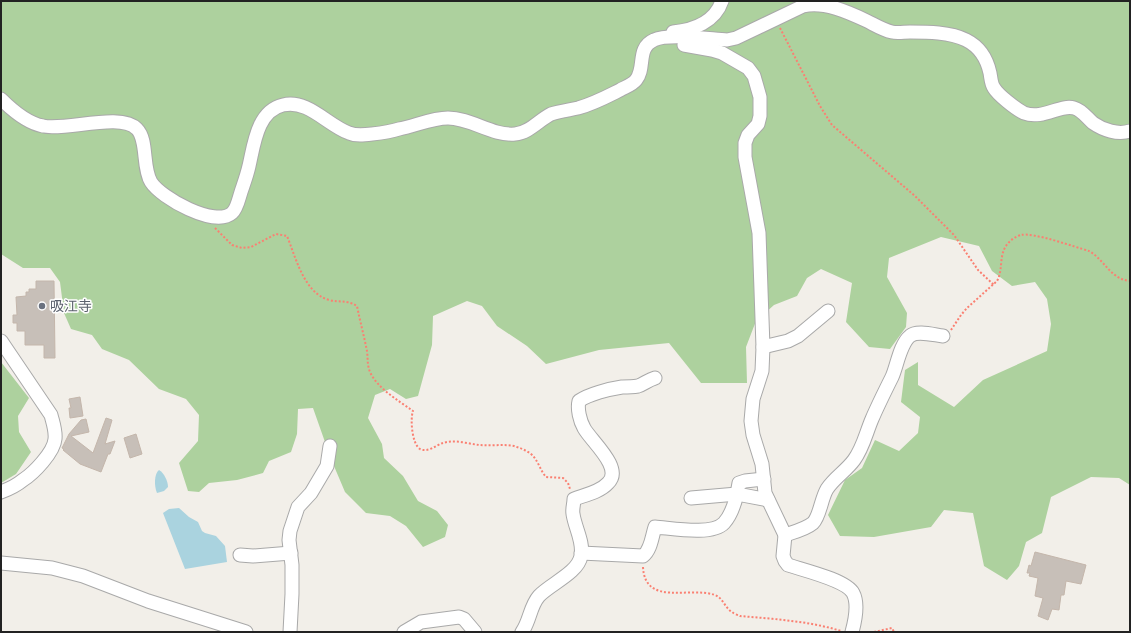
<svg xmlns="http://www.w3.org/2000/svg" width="1131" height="633" viewBox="0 0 1131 633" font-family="Karla,'Noto Sans JP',sans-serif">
<rect width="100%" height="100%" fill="#f2efe9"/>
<g fill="#add19e">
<path d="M1,1H1130V485L1119,478L1091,477L1051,497L1042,533L1026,542L1019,566L1007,580L984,566L973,513L944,510L931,527L874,537L840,536L828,515L845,480L862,468L875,440L899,451L918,433L920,417L901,402L905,370L918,362V385L954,407L983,380L1047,351L1051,324L1047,299L1035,282L1012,286L992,271L979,246L941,237L889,258L887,277L907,313L906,327L890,349L869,347L846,322L852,283L821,269L807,278L797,296L774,305L756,321L746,347L747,383H701L669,343L599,350L546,364L527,346L497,326L482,306L467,301L433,316L432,345L418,396L406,399L390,389L375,395L368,418L382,444L384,458L403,476L418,501L437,511L448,525L445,537L423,547L406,526L390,516L366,513L345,492L331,459L313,408L298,409L297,434L291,452L269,461L263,473L237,480L209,483L199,492L188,491L179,463L198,441L199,415L186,399L159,389L129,360L102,349L92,335L71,329L64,313L60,282L50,268H23L1,254Z"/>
<path d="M1,362L29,398L18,416L19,432L31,452L16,474L1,483Z"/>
</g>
<g fill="#aad3df">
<path d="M159,470C164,473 168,481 168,487L164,491L157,493C154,486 154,474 159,470Z"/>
<path d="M179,508L189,517L198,522L202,531L205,533L216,536L225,546L227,562L185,569L163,513L169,509Z"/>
</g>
<g fill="#c7bfb8" stroke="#c4b6ab">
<path d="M36,281H54L55,358H44V345H25V331H17V323H13V315H17L16,297L26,296V292H29V289H36Z"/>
<path d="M80,397L83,416L70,418L69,408H71L69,399Z"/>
<path d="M106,418L112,420L105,444L115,441L110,454H108L101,472L80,464L63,450L64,449L62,448L69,434L81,420L86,419L89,432L71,436L93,453Z"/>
<path d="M136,434L142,454L130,458L124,438Z"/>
<path d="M1035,552L1086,565L1081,584L1066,581L1064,595H1061L1059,610L1052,609L1048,620L1038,616L1043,598L1035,596L1038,578L1029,576L1030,573H1027L1029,565L1031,566Z"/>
</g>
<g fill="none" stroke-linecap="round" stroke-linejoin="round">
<g stroke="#a9a9a9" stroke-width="15">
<g id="minor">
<path d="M673,32C693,30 715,22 722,1"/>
<path d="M684,45L712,50L722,53L748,68L754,76L760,97V116L758,124L748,135L745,143V157L759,233L763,347L762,371L753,399L751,421L753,435L762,464L765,493L785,535L783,556L785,561L788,565C803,570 846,580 853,593C859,604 855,621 852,632"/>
<path d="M1,99C12,110 27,123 43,126C66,131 121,112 137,129C148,140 142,167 151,182C161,198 215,228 232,213C237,209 239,198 241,192C244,183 247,175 249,166C254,145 257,111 283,105C308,99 327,125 349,133C356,136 364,135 372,134C381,133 390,132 399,129C415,126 432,118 448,118C471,118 492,136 515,134C529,133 539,120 551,114C560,111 569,110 578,108C593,104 606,97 620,90C625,87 632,85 636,80C646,68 636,48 654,40C668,33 709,39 727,40L736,38L803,6C824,1 848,12 867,21C875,25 883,30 892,32C897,33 904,32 910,32C927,32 950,32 966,40C980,47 987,59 990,73C991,78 991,84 994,88C998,95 1016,109 1024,113C1043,120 1060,104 1074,108C1082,110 1087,118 1093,123C1103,130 1118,135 1130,131"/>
<path d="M1,341L51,415C53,423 56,431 55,439C54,452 34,473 23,480C17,485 9,489 1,492"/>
<path d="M763,347L788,341L798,336L828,311"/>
<path d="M691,498L737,494L768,500"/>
<path d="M785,535C794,532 806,529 813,523C820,516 821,499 827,489C834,478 846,471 854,460C863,448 866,433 872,419C878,405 885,391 892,377C897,366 900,344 910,336C917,330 934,335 943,336"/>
<path d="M581,553L643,556C651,550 652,536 655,527C671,528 712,536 724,523C733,513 737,496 739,483L745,481L764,479"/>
<path d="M240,555L253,556L291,553"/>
<path d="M1,563L52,568L83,576L148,601L246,632"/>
<path d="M290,632L292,594V565L289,540L290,531L298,507L311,493L327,466L330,446"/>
<path d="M404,632L421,622L459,617L464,619L475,632"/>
<path d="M522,632C530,621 530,606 539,596C550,584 578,573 581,556C584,542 575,528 573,514C572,509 574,504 574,499C585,495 600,492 608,483C624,468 590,440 584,428C580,421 577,409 579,401C589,394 609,389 622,387C627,387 632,387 638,386C644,384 648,380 655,378"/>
</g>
</g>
<g stroke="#fa8072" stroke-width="2" stroke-dasharray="2 2" stroke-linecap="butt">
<path d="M780,28L820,106L832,125L915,196L954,235L978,270L994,285"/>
<path d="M215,228L232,245L242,248L251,247L276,234L287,236C296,258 304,293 329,300C340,303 345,299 357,306C360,321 364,336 367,351C368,358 367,365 370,372C377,388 399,401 413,411C410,419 412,444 420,449C428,453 436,445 443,443C455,439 468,444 480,445C491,446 503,444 514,446C520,448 526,450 531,454C538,460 540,470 546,477L563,478L568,483L570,489"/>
<path d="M951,330L961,315L967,308L997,281C1003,271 999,256 1006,246C1009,241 1016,236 1021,235C1033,232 1075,247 1089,251C1105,260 1110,279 1130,281"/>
<path d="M643,567C645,607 690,586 715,595C723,598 725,608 732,612C734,614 738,615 740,616C774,619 809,621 841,631"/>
<path d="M874,632L892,628L894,632"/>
</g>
<use href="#minor" stroke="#fff" stroke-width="13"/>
</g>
<circle fill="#6b7280" stroke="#fff" stroke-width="1.5" cx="42" cy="306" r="4"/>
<g text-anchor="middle" stroke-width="3" stroke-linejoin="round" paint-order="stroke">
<g font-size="14" fill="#5b616d" stroke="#fff" text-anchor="start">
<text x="50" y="311">吸江寺</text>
</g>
</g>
<rect width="1131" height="633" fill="none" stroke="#222222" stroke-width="4"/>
</svg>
